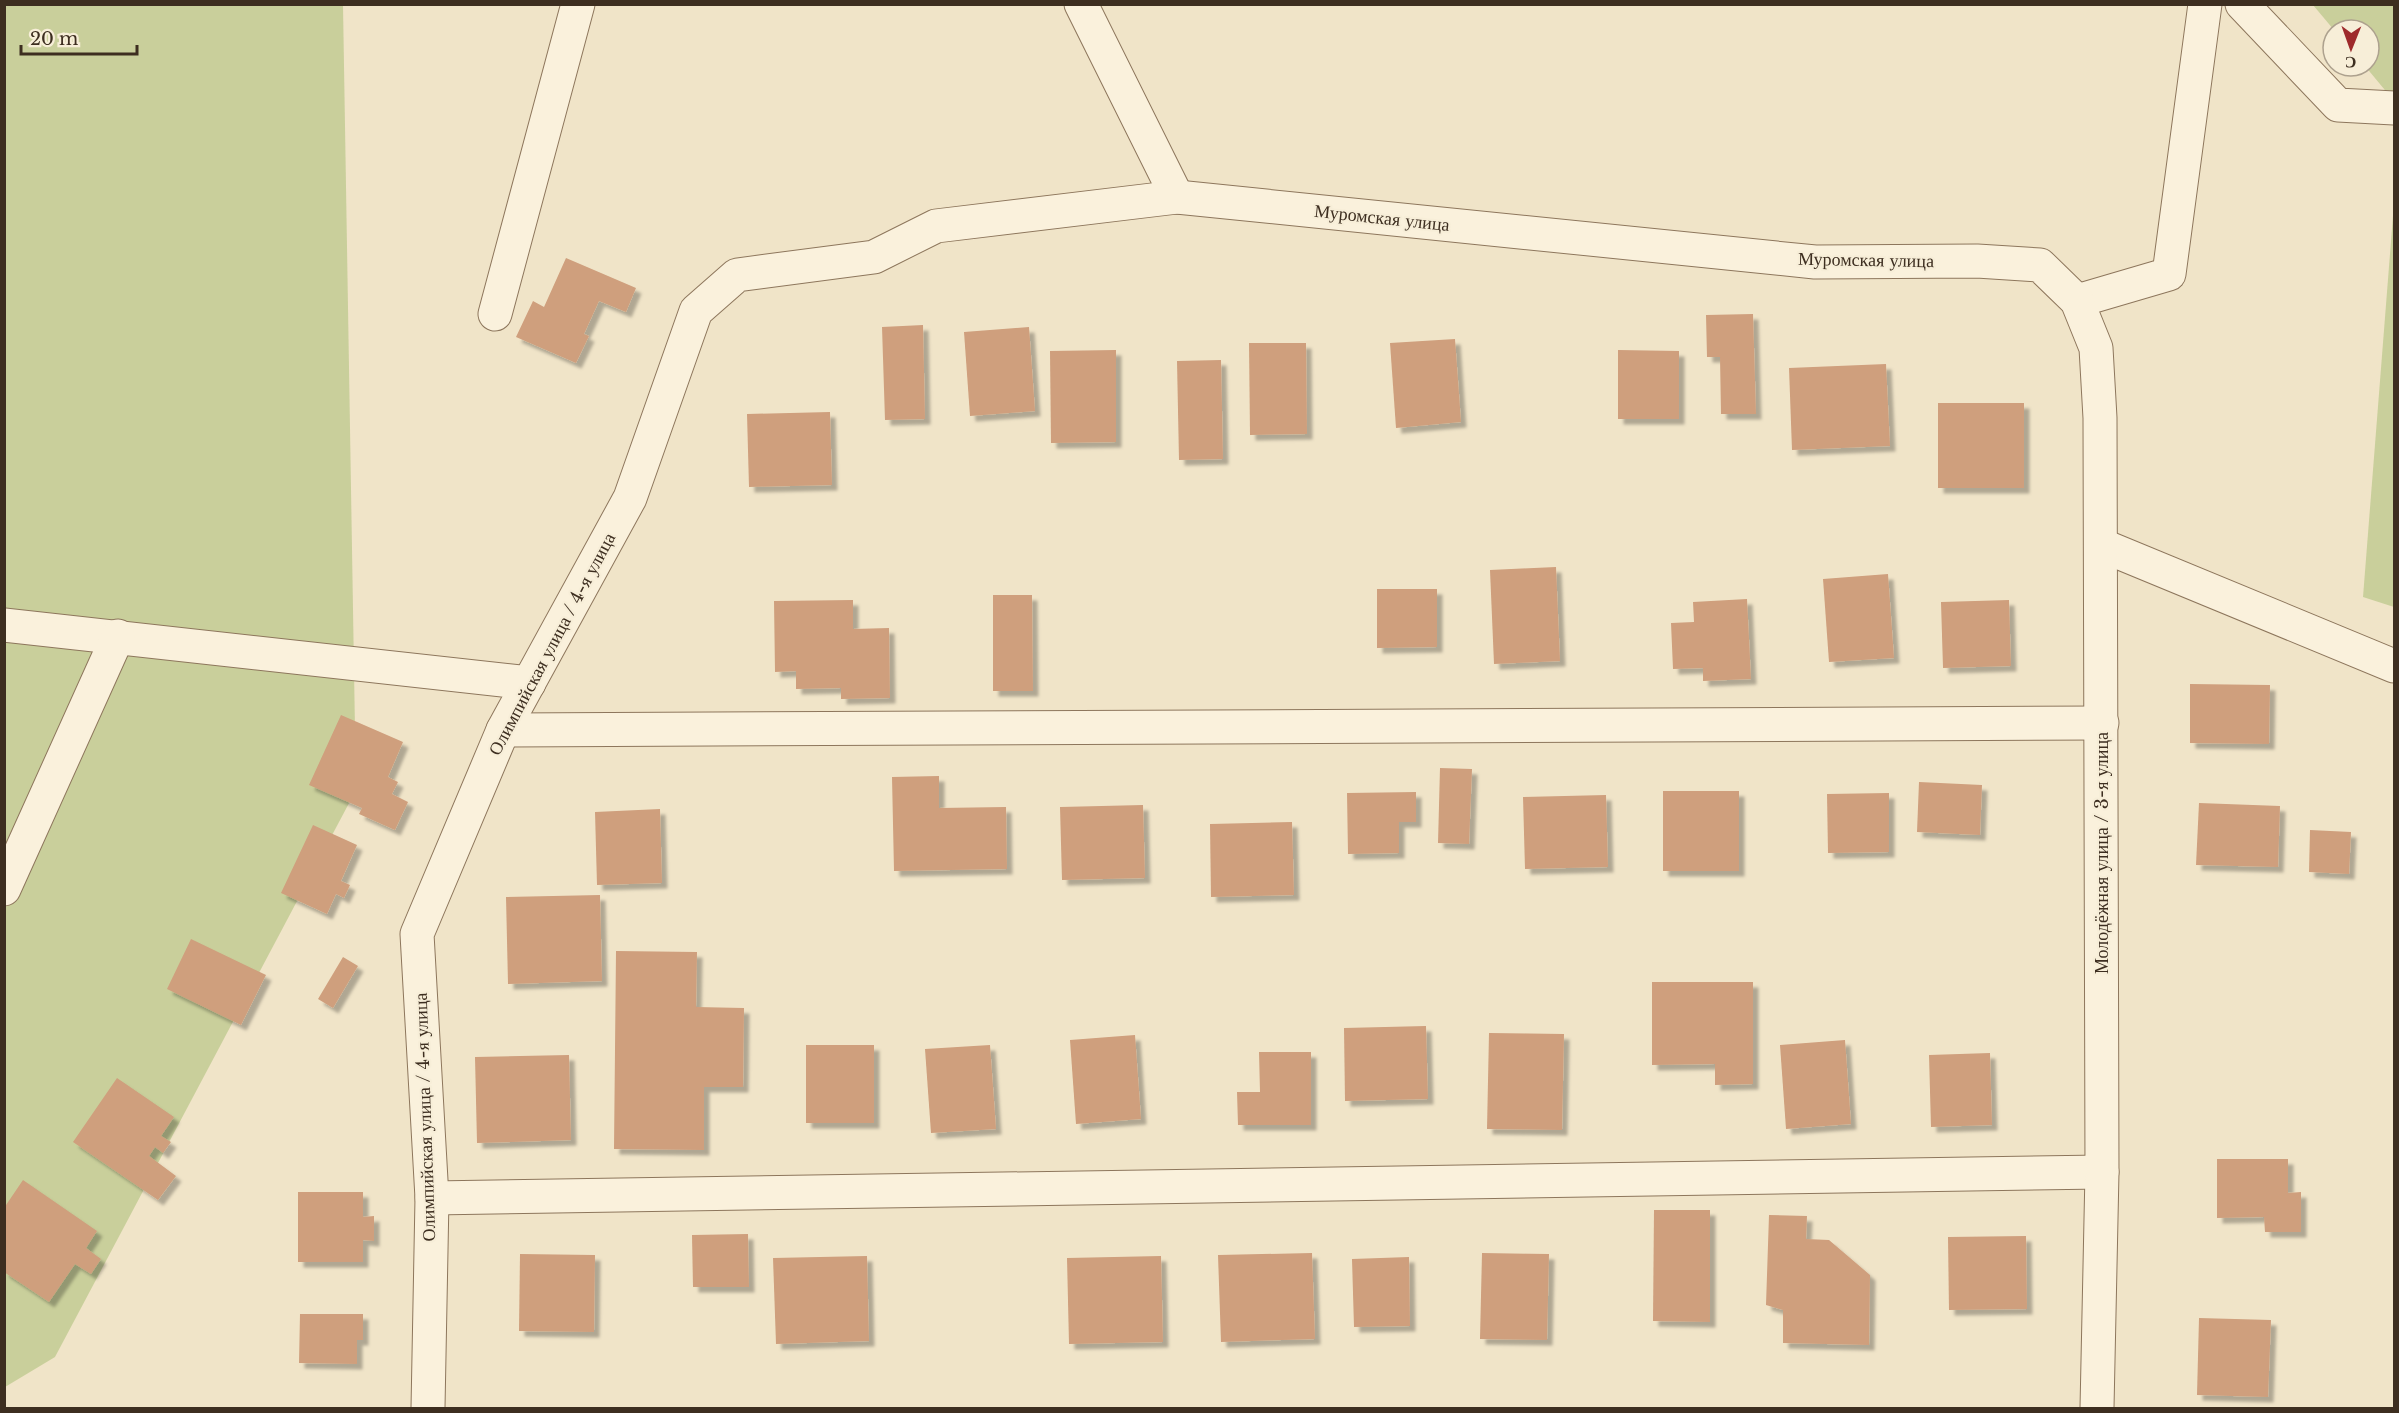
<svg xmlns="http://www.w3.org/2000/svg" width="2399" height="1413" viewBox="0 0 2399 1413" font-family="'Libre Baskerville',serif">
<defs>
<filter id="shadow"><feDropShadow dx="5.5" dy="5.5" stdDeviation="1.5" flood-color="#0004"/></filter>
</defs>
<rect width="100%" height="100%" fill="#f0e4c8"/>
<g fill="#c9cf9b">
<path d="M4,5H343L356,790L55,1357L5,1387Z"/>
<path d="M2313,5H2394V101L2365,66H2369V30H2334Z"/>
<path d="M2394,203V607L2363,597Z"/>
</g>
<g fill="#cf9f7d" filter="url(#shadow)">
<path d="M566,258L636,288L626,312L599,301L584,334L589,336L576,363L516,337L533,301L544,307Z"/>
<path d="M1753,314L1756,414H1721L1720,357H1707L1706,315Z"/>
<path d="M923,325L925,419L885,420L882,327Z"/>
<path d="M1029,327L1035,411L970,416L964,332Z"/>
<path d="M1455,339L1461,422L1396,428L1390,343Z"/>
<path d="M1249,343H1306L1307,434L1250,435Z"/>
<path d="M1116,350V442L1051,443L1050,351Z"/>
<path d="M1618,350L1679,351V419H1618Z"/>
<path d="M1221,360L1223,459L1179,460L1177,361Z"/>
<path d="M1886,364L1890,446L1792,450L1789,368Z"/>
<rect x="1938" y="403" width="86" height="85"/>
<path d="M830,412L832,485L749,487L747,414Z"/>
<path d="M1556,567L1560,661L1494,664L1490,570Z"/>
<path d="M1888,574L1894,658L1829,662L1823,579Z"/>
<path d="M1377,589H1437V647L1377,648Z"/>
<path d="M993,595H1032L1033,691H993Z"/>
<path d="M1747,599L1751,679L1703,681V668L1673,669L1671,623L1694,622L1693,602Z"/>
<path d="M853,600V629L889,628L890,698L841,699V688L796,689V671L775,672L774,601Z"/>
<path d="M2009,600L2011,666L1943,668L1941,602Z"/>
<path d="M2190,684L2270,685L2269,744L2190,743Z"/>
<path d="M341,715L403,742L388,777L398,782L392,794L408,802L395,830L359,814L362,808L309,785Z"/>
<path d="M1440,768L1472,769L1469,844L1438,843Z"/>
<path d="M939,776V808L1006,807L1007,869L894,871L892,777Z"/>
<path d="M1919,782L1982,785L1980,835L1917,832Z"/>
<rect x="1663" y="791" width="76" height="80"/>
<path d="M1416,792V822H1399V853L1348,854L1347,793Z"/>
<path d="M1889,793V852L1828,853L1827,794Z"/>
<path d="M1606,795L1608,867L1525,869L1523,797Z"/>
<path d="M2199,803L2280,806L2278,867L2196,865Z"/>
<path d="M1143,805L1145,878L1062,880L1060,807Z"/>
<path d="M660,809L662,883L597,885L595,812Z"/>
<path d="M1292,822L1294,895L1211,897L1210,824Z"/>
<path d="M313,825L357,845L341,881L350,885L344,898L336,894L327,914L281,893Z"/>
<path d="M2310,830L2351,832L2349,874L2309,872Z"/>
<path d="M600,895L602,981L508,984L506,897Z"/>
<path d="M191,939L266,975L241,1025L167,989Z"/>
<path d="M616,951L697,952L696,1007L744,1008L743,1087H704V1150L614,1149Z"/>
<path d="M343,957L358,966L333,1008L318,999Z"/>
<path d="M1652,982H1753V1084L1715,1085V1064L1652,1065Z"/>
<path d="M1426,1026L1428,1099L1345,1101L1344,1028Z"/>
<path d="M1489,1033L1564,1034L1562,1130L1487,1129Z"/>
<path d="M1135,1035L1141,1119L1076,1124L1070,1040Z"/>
<path d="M1845,1040L1851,1124L1786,1129L1780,1045Z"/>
<rect x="806" y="1045" width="68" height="78"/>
<path d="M990,1045L996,1129L931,1133L925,1049Z"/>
<path d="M1259,1052H1311V1125H1238L1237,1092H1260Z"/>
<path d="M1990,1053L1992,1125L1931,1127L1929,1055Z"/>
<path d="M569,1055L571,1140L477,1143L475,1057Z"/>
<path d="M117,1078L174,1117L161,1136L171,1142L163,1153L155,1147L149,1156L176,1176L158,1200L73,1142Z"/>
<path d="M2217,1159H2288V1193L2301,1192V1232H2265L2264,1217L2217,1218Z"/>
<path d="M23,1180L97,1231L86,1248L101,1259L91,1274L75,1264L49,1302L4,1272V1208Z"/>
<path d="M298,1192H363V1217L374,1216V1241L363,1240V1262H298Z"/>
<path d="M1654,1210H1710V1322L1653,1321Z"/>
<path d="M1769,1215L1807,1216L1806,1239L1829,1240L1870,1275L1869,1345L1783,1343V1310L1766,1305Z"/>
<path d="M748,1234L749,1287H693L692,1235Z"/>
<path d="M2026,1236L2027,1309L1949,1310L1948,1237Z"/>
<path d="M1312,1253L1315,1339L1221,1342L1218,1255Z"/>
<path d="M1482,1253L1549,1254L1547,1340L1480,1339Z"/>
<path d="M520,1254L595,1255L594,1332L519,1331Z"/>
<path d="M867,1256L869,1341L776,1344L773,1258Z"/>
<path d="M1161,1256L1163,1342L1069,1344L1067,1258Z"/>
<path d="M1409,1257L1410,1326L1354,1327L1352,1259Z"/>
<path d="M300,1314H363V1340H357V1364L299,1363Z"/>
<path d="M2199,1318L2271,1320L2268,1397L2197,1395Z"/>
</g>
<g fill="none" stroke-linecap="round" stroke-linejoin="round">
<g stroke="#8d765c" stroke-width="35">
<g id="minor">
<path d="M1081,4L1177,197"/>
<path d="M2242,4L2338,105L2394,108"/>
<path d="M2077,301L2169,274L2205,4"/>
<path d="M495,314L578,4"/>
<path d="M2101,545L2394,666"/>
<path d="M4,625L529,683"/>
<path d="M503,730L2102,723"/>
<path d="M4,889L118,636"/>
<path d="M432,1198L2102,1172"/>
<path d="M428,1408L432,1198L417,934L503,730L630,498L696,311L737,275L874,257L936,226L1177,197L1815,262L1977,261L2040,265L2077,301L2096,348L2100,418L2102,1172L2097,1408"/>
</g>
</g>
<use href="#minor" stroke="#faf1dc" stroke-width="33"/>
</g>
<g text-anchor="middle" stroke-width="4.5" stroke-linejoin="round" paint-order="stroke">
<g font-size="18" fill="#3d2e20" stroke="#f7eed8">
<text transform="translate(1382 218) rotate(6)" y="6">Муромская улица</text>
<text transform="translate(1866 260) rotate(1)" y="6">Муромская улица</text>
<text transform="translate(552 644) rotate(-62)" y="6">Олимпийская улица / 4-я улица</text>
<text transform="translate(2102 853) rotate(-90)" y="6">Молодёжная улица / 3-я улица</text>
<text transform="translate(425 1117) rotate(-92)" y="6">Олимпийская улица / 4-я улица</text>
</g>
</g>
<rect width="2399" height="1413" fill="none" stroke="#3d2e20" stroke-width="12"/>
<g transform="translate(2351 48) rotate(181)"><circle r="28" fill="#f7eed8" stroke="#ada18e" stroke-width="1.5"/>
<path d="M0-4.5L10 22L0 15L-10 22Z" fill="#9e2a2b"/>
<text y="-9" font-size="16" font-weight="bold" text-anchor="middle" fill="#3d2e20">С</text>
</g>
<path d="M21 45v9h116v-9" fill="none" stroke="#3d2e20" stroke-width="3"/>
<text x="30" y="45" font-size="18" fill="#3d2e20" stroke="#f7eed8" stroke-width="4.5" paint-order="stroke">20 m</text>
</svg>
